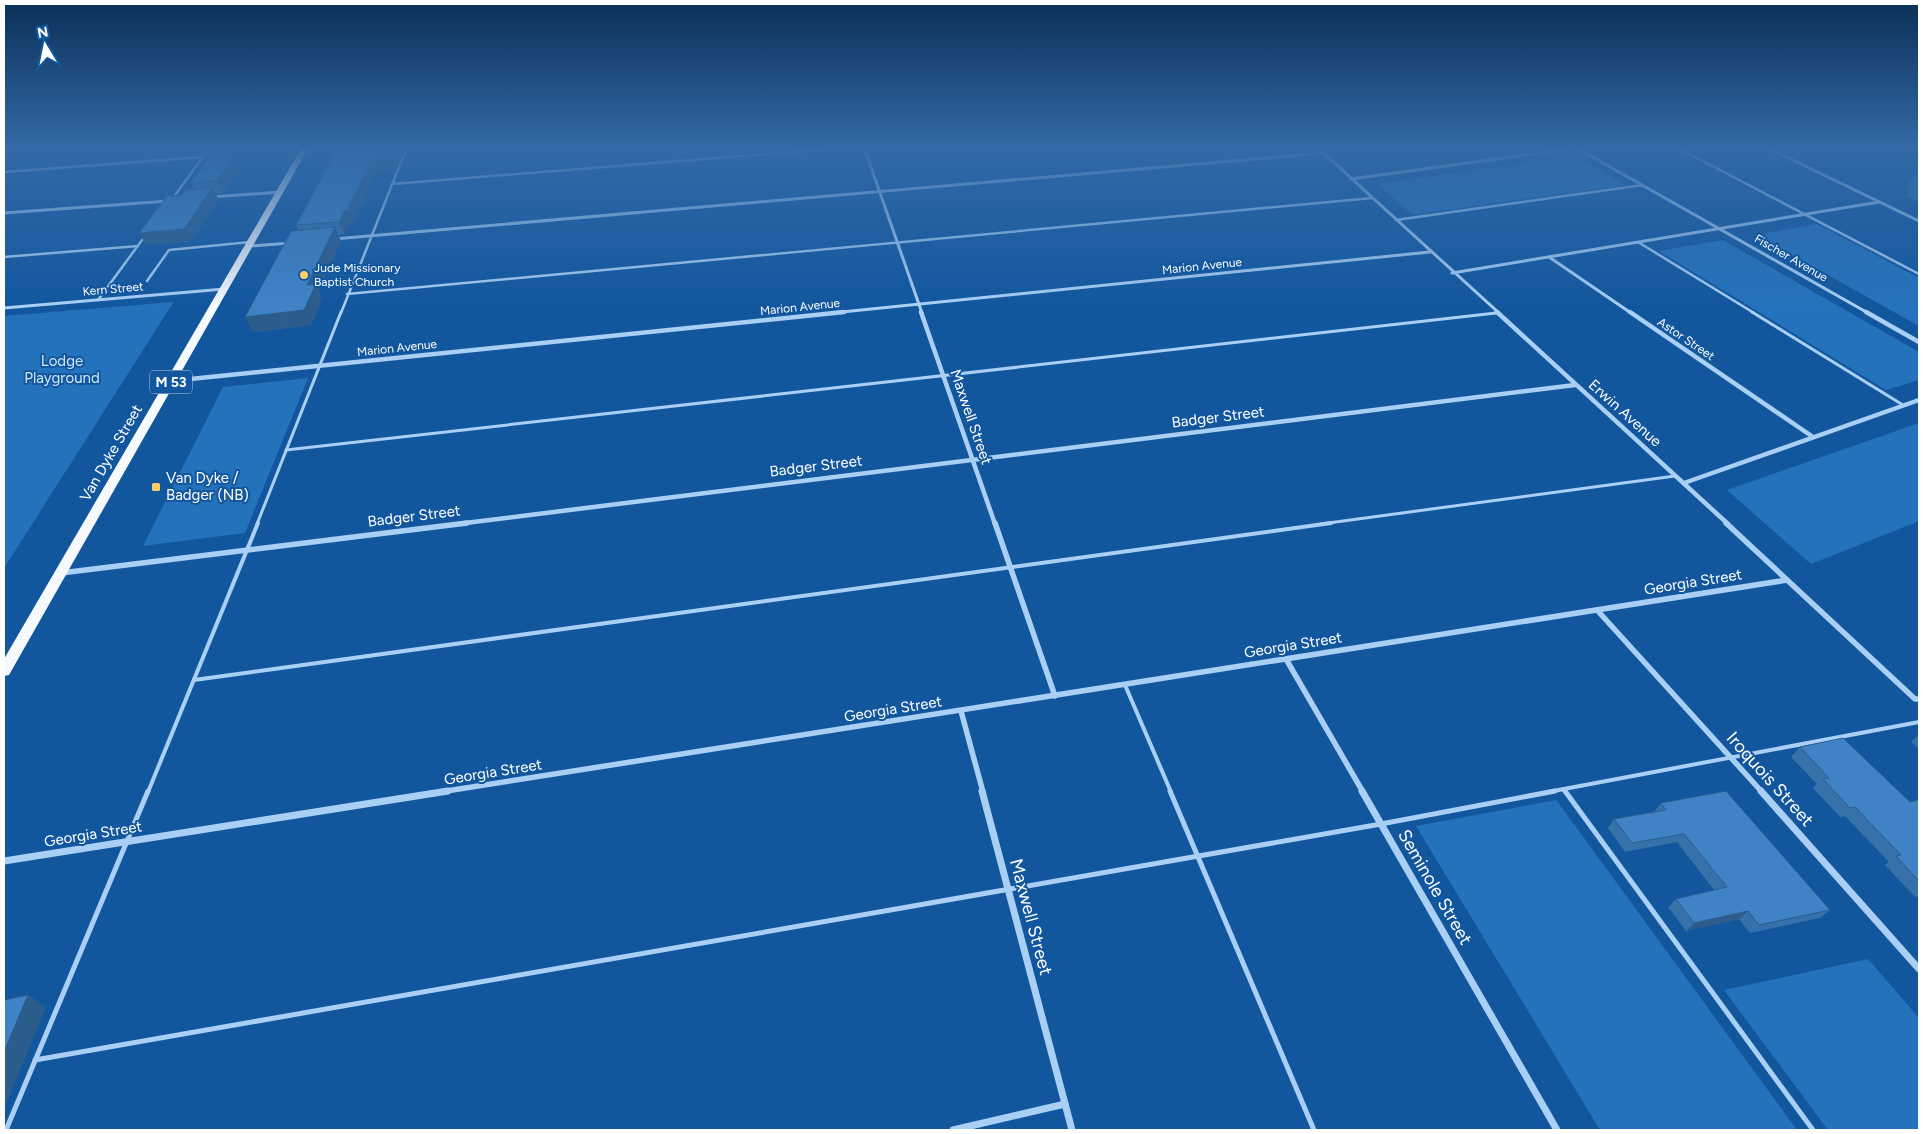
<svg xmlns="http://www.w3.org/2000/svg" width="1923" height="1134" viewBox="0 0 1923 1134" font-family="Figtree,sans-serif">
<rect width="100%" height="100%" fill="#12579e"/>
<g fill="#2572bc">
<path d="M1575,156L1626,185L1413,215L1377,184Z"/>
<path d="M1817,224L1919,278V326L1756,235Z"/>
<path d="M1723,240L1919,352V380L1886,390L1659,251Z"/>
<path d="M172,302L173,303L4,568V316Z"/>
<path d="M308,378L245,533L143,546L223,387Z"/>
<path d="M1919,423V521L1811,564L1727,490Z"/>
<path d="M1557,800V801L1797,1130H1600L1416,826Z"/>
<path d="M1868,959L1919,1018V1130H1828L1724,990Z"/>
</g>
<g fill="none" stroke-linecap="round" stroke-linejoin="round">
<g stroke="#a9cff4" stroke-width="2.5">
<path d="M1676,147L1919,274"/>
<path d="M4,172L203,157"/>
<path d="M392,184L855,147"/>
<path d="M173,198L210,147"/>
<path d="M1396,220L1643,185"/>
<path d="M1638,242L1754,313"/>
<path d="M4,257L138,246"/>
<path d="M147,281L169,250L250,242"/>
<path d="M347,294L1372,198"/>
<path d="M98,300L145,236"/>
<path d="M341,313L407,147"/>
<path d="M1494,313H1496"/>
</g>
<g stroke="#a9cff4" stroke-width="3">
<path d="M1752,312L1903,405"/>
<path d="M286,450L1496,313"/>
<path d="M257,524L341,312"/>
<path d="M1321,524L1675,476"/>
</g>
<g stroke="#a9cff4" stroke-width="4">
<path d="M194,680L1331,523"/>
<path d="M1125,685L1171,792"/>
<path d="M1563,789L1565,792"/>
<path d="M148,792L258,523"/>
<path d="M1548,792L1919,722"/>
</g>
<g stroke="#a9cff4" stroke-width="5">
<path d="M1170,791L1314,1130"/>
<path d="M1565,791L1813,1130"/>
<path d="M35,1060L1381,824L1555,791"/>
<path d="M6,1130L148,791"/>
</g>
<g stroke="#a9cff4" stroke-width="3">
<path d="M864,147L922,313"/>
<path d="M1317,147L1499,313"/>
<path d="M1575,147L1868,313"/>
<path d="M1766,147L1919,221"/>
<path d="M305,149L331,147"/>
<path d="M1351,179L1576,148"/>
<path d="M211,197L280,192"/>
<path d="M4,213L168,201"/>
<path d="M334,239L1323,153"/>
<path d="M249,246L291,243"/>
<path d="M1549,257L1631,313"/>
<path d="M1452,273L1879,202"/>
<path d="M4,308L224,289"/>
<path d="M832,313L1430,252"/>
</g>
<g stroke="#a9cff4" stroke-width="4.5">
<path d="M921,312L995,524"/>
<path d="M1497,312L1728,524"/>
<path d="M1630,312L1813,437"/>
<path d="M1866,312L1919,342"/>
<path d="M171,381L844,312"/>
<path d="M1684,483L1919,400"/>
<path d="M457,524L1575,385"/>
</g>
<g stroke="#a9cff4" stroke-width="5.5">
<path d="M995,523L1055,696"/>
<path d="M1726,523L1915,699H1919"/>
<path d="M61,573L467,523"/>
<path d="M1597,610L1762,792"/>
<path d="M1286,659L1363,792"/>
<path d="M961,711L983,792"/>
<path d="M440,792L1787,580"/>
</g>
<g stroke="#a9cff4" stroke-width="7">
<path d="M982,791L1072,1130"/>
<path d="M1362,791L1557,1130"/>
<path d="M1761,791L1919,969"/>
<path d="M4,861L448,791"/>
<path d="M953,1130L1065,1104"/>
</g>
<path fill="#f6faff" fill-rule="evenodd" d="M302,147H309L9,675L4,676V659Z"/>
</g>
<g fill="#3671aa">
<path d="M403,149L395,170L377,171L353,224H349L344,234L338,235L341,241L319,290L322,299L311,325L253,332L245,317L298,230L296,225Z"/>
<path d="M233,158L239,169L223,193H215L219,200L191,241L146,245L139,233L182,195L195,189L191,183Z"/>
<path d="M1919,175V202L1906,196L1910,190L1906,188L1914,176Z"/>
<path d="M1919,736V749L1911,742L1916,737Z"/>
<path d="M1800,747L1910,802L1919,800V896L1915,897L1885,865L1889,862L1845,816L1840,817L1813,788L1817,784L1791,757Z"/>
<path d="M1661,803L1830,910L1820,918L1750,933L1739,919L1686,931L1668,907L1676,899L1714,890L1677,842L1625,852L1608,828L1614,819L1654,812Z"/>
</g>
<g fill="#2c5c8b">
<path d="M394,147H402L403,149L395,170L377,171L353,224H349L344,234L339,222L372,159Z"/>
<path d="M233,158L239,169L223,193L217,181Z"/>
<path d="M212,188L219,200L191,241L146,245L139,233Z"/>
<path d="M335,227L341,241L319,290L322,299L311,325L253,332L245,317L307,285Z"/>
<path d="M1748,911L1739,919L1686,931L1694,923Z"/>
<path d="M28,995L46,1007L4,1109V1052Z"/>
</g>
<g fill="#3f83c6" stroke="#2c5c8b">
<path d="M338,147H394L390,158L372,159L347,211H344L339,222L296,225Z"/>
<path d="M233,158L217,181L191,183L208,160Z"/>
<path d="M1919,175V178L1914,176Z"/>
<path d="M1919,183V186L1914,184Z"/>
<path d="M212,188L184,229L139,233L167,196L182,195L186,190Z"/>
<path d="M335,227L307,285L316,284L304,310L245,317L291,231Z"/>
<path d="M1843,738L1910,802L1919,800V881L1896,856L1901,855L1855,807L1850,808L1823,779L1829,778L1800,747Z"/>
<path d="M1726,791L1830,910L1759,925L1748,911L1694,923L1676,899L1727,887L1684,834L1632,843L1614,819L1666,810L1661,803Z"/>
<path d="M28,995L4,1052V1000Z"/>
</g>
<linearGradient id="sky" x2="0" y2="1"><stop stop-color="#0a3057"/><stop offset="0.48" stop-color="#3369a6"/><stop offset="1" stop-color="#3369a6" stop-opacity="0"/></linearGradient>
<rect width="1923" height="306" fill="url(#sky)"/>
<g fill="#ffcc6c" stroke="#12579e" stroke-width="2">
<circle cx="304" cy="275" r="5"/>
<rect x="151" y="482" width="10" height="10" rx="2.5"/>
</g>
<g text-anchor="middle" stroke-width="4" stroke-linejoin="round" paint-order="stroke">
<g font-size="12" fill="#fff" stroke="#12579e">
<text transform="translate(1791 258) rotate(30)" y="4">Fischer Avenue</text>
<text transform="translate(1202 266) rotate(-6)" y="4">Marion Avenue</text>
<text transform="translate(113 289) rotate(-5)" y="4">Kern Street</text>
<text transform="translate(800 307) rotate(-6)" y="4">Marion Avenue</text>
<text transform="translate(1686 339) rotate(34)" y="4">Astor Street</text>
<text transform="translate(397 348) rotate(-6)" y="4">Marion Avenue</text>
</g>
<g font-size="12" fill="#fff" stroke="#12579e" text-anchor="start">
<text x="314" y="272">Jude Missionary<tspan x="314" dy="14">Baptist Church</tspan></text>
</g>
<rect fill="#12579e" stroke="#b8cde2" stroke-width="1" x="150" y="370.5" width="42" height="23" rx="4"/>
<g font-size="14" font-weight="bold" fill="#fff">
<text x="171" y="387">M 53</text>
</g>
<g font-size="15" fill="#d1e8fe" stroke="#12579e">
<text x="62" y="366">Lodge<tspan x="62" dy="17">Playground</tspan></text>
</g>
<g font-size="15" fill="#fff" stroke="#12579e">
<text transform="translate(1625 413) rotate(42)" y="5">Erwin Avenue</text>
<text transform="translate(971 417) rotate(71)" y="5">Maxwell Street</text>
<text transform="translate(1218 417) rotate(-7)" y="5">Badger Street</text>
<text transform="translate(111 453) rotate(-60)" y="5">Van Dyke Street</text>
<text transform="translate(816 466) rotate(-7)" y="5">Badger Street</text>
<text transform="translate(414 516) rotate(-7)" y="5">Badger Street</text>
<text transform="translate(1693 582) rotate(-9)" y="5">Georgia Street</text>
<text transform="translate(1293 645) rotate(-9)" y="5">Georgia Street</text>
<text transform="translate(893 709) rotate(-9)" y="5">Georgia Street</text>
<text transform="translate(493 772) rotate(-9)" y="5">Georgia Street</text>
<text transform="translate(93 834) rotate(-9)" y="5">Georgia Street</text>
</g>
<g font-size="15" fill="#fff" stroke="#12579e" text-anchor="start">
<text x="166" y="483">Van Dyke /<tspan x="166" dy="17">Badger (NB)</tspan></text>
</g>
<g font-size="18" fill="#fff" stroke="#12579e">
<text transform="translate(1770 779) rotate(48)" y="6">Iroquois Street</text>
<text transform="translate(1435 887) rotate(60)" y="6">Seminole Street</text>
<text transform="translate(1031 917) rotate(75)" y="6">Maxwell Street</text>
</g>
</g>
<rect width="1923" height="1134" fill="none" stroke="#ffffff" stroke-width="10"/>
<g transform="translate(45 45) rotate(350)" stroke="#12579e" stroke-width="4" paint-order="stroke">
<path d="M0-4L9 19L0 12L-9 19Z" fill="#ffffff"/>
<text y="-8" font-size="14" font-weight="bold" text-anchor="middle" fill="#ffffff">N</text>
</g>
</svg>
